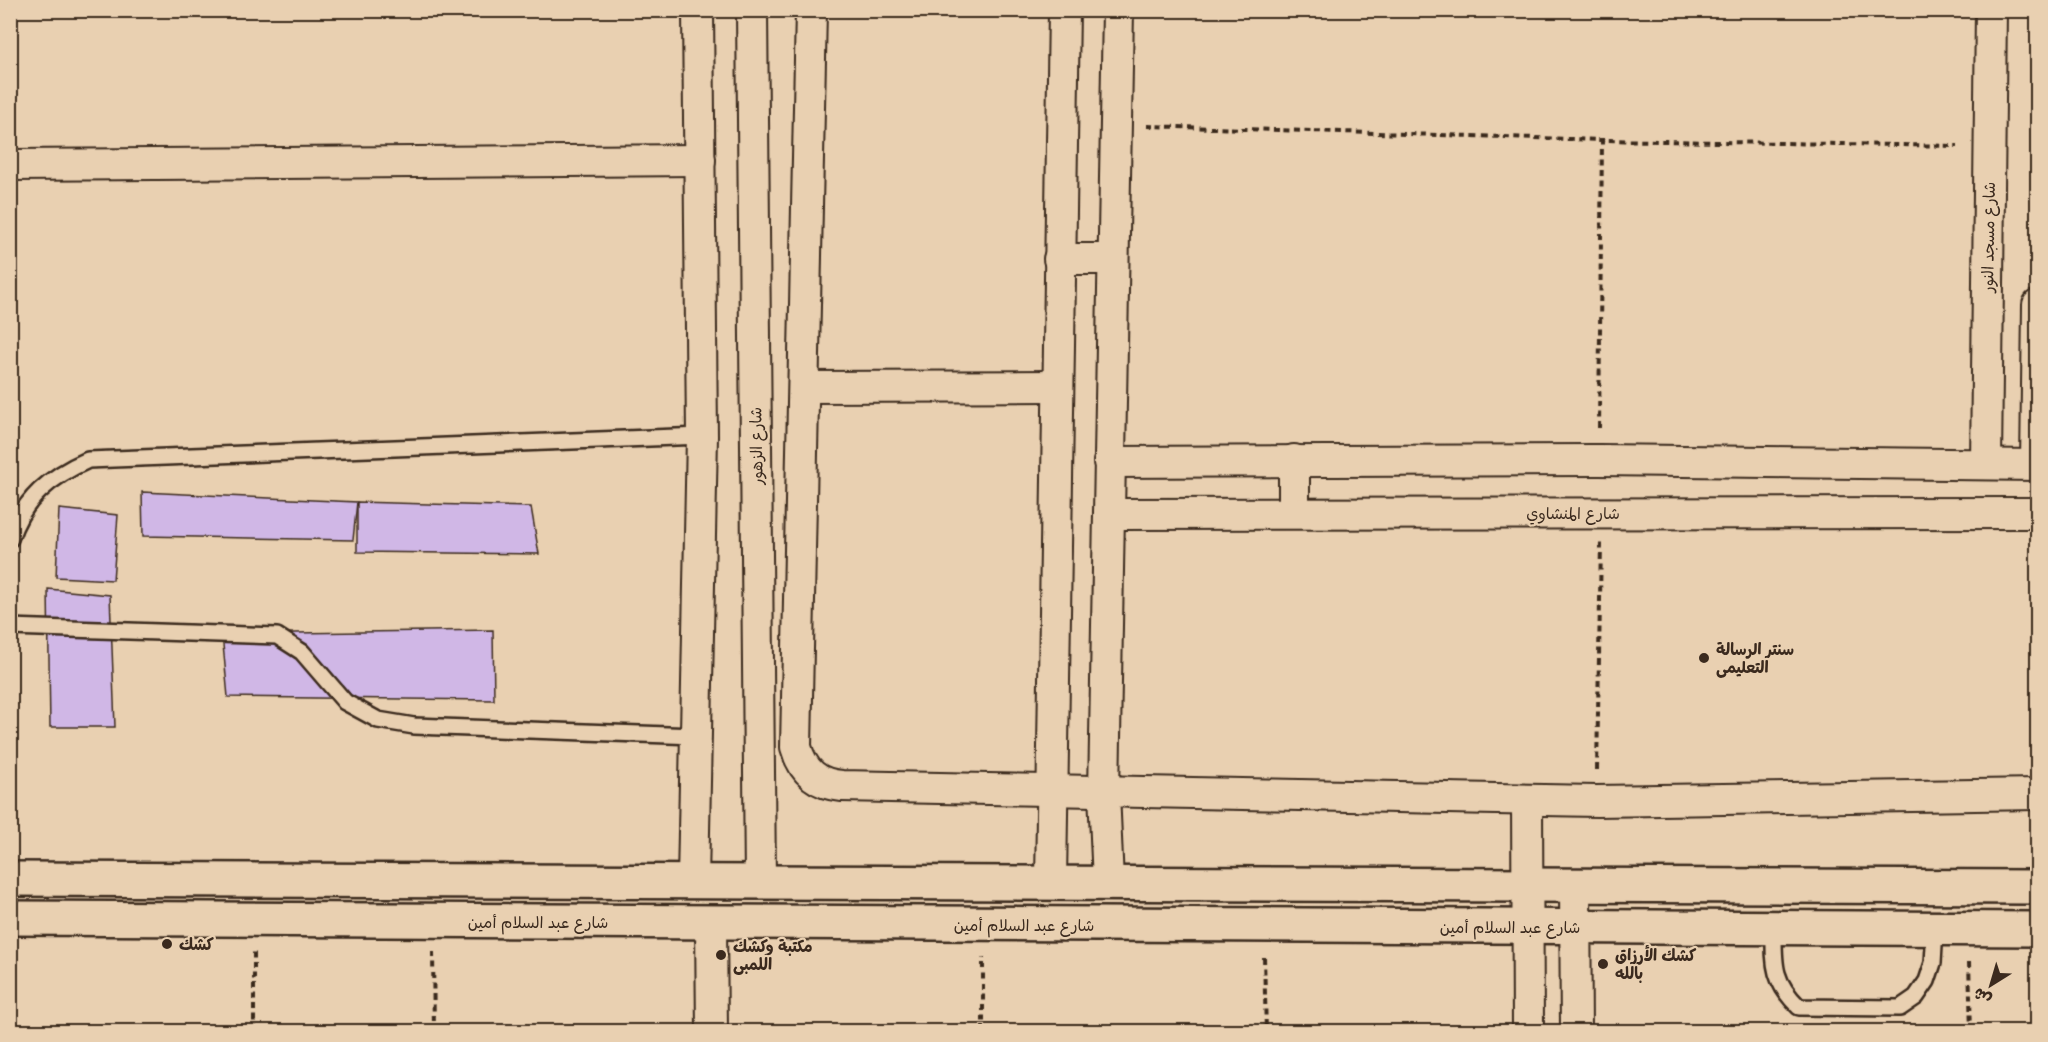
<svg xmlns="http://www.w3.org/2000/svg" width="2048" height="1042" viewBox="0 0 2048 1042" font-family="'Balsamiq Sans','Playpen Sans Arabic',sans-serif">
<rect width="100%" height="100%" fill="#e9d0b1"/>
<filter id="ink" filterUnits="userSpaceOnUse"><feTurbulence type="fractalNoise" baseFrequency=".0167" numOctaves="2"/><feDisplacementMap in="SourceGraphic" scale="12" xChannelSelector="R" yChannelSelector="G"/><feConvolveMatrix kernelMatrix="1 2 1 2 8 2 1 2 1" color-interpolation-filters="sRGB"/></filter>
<g filter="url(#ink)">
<g fill="#d0b7e6" stroke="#3b2a1e" stroke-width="1.5">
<path d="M142,492L357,502L353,540L143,536Z"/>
<path d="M357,502L531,507L539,554L357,552Z"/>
<path d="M59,509L118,515L113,580L56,577Z"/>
<path d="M48,589L110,595L115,727H50Z"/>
<path d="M493,630L494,700L228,697L222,634Z"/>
</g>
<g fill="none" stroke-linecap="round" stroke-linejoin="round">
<g stroke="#3b2a1e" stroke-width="20">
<g id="lane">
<path d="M10,539C23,499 51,476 88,460L702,436"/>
<path d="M10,627L277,636L302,652L345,702L378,720L414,726L696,736"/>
<path d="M1774,928C1774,963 1772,981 1799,1007L1900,1008L1916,997L1927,981L1933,963L1935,928"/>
</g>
</g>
<g stroke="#3b2a1e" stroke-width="34">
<g id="street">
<path d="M752,10L760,881"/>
<path d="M811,10L796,747C803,772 817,784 842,786L1597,801L2038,794"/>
<path d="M10,165L700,160"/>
<path d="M1059,259H1113"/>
<path d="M804,387L1057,386"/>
<path d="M1109,462L1599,460L2038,465"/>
<path d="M1986,464L1991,10"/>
<path d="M2036,465L2038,305"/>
<path d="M1294,513V460"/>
<path d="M1109,514L2038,513"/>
<path d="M1527,800L1528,1032"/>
<path d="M693,881L702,436L698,10"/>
<path d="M1051,882L1064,10"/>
<path d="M1108,882L1104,793L1118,10"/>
<path d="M1575,885L1576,1032"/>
<path d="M711,923L712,1032"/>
</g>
</g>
<g stroke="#3b2a1e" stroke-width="38">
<g id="secondary">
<path d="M10,879L2038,887"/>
<path d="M10,918L2038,929"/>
</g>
</g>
<g stroke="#3b2a1e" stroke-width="4" stroke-dasharray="6 4.5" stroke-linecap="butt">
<path d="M1147,126L1602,140L1958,146"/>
<path d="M1599,428L1602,140"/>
<path d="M1597,770L1601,543"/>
<path d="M433,952L434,1032"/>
<path d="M1264,957L1266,1032"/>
<path d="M1969,962L1971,1032"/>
<path d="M254,1032V951"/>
<path d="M983,1032V957"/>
</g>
<use href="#lane" stroke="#e9d0b1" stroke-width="15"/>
<use href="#street" stroke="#e9d0b1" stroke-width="30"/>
<use href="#secondary" stroke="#e9d0b1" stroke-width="33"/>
</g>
</g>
<g fill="#3b2a1e" stroke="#e9d0b1" stroke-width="2">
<circle cx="1704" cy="658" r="6"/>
<circle cx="167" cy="944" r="6"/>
<circle cx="721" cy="955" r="6"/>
<circle cx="1603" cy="964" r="6"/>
</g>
<g text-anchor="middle" stroke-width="4.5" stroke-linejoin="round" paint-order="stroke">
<g font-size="16" fill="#3b2a1e" stroke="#e9d0b1">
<text transform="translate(1988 237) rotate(-89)" y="6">شارع مسجد النور</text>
<text transform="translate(756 446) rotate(-91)" y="6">شارع الزهور</text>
<text x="1573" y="519">شارع المنشاوي</text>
<text x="538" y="928">شارع عبد السلام أمين</text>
<text x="1024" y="931">شارع عبد السلام أمين</text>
<text x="1510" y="933">شارع عبد السلام أمين</text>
</g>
<g font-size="16" font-weight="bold" fill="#3b2a1e" stroke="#e9d0b1" text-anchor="start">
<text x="1716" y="655">سنتر الرسالة<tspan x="1716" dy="18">التعليمى</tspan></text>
<text x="179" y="950">كشك</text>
<text x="733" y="952">مكتبة وكشك<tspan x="733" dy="18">اللمبى</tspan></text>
<text x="1615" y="961">كشك الأرزاق<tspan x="1615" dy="18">بالله</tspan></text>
</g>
</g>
<rect width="2048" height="1042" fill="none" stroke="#e9d0b1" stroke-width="36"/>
<rect x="18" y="18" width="2012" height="1006" fill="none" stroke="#3b2a1e" stroke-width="2" filter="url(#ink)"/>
<g transform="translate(1991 985) rotate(217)" stroke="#e9d0b1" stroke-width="4.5" paint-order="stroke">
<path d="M0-4.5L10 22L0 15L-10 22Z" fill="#3b2a1e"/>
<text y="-9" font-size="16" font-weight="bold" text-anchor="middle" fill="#3b2a1e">ش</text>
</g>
</svg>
